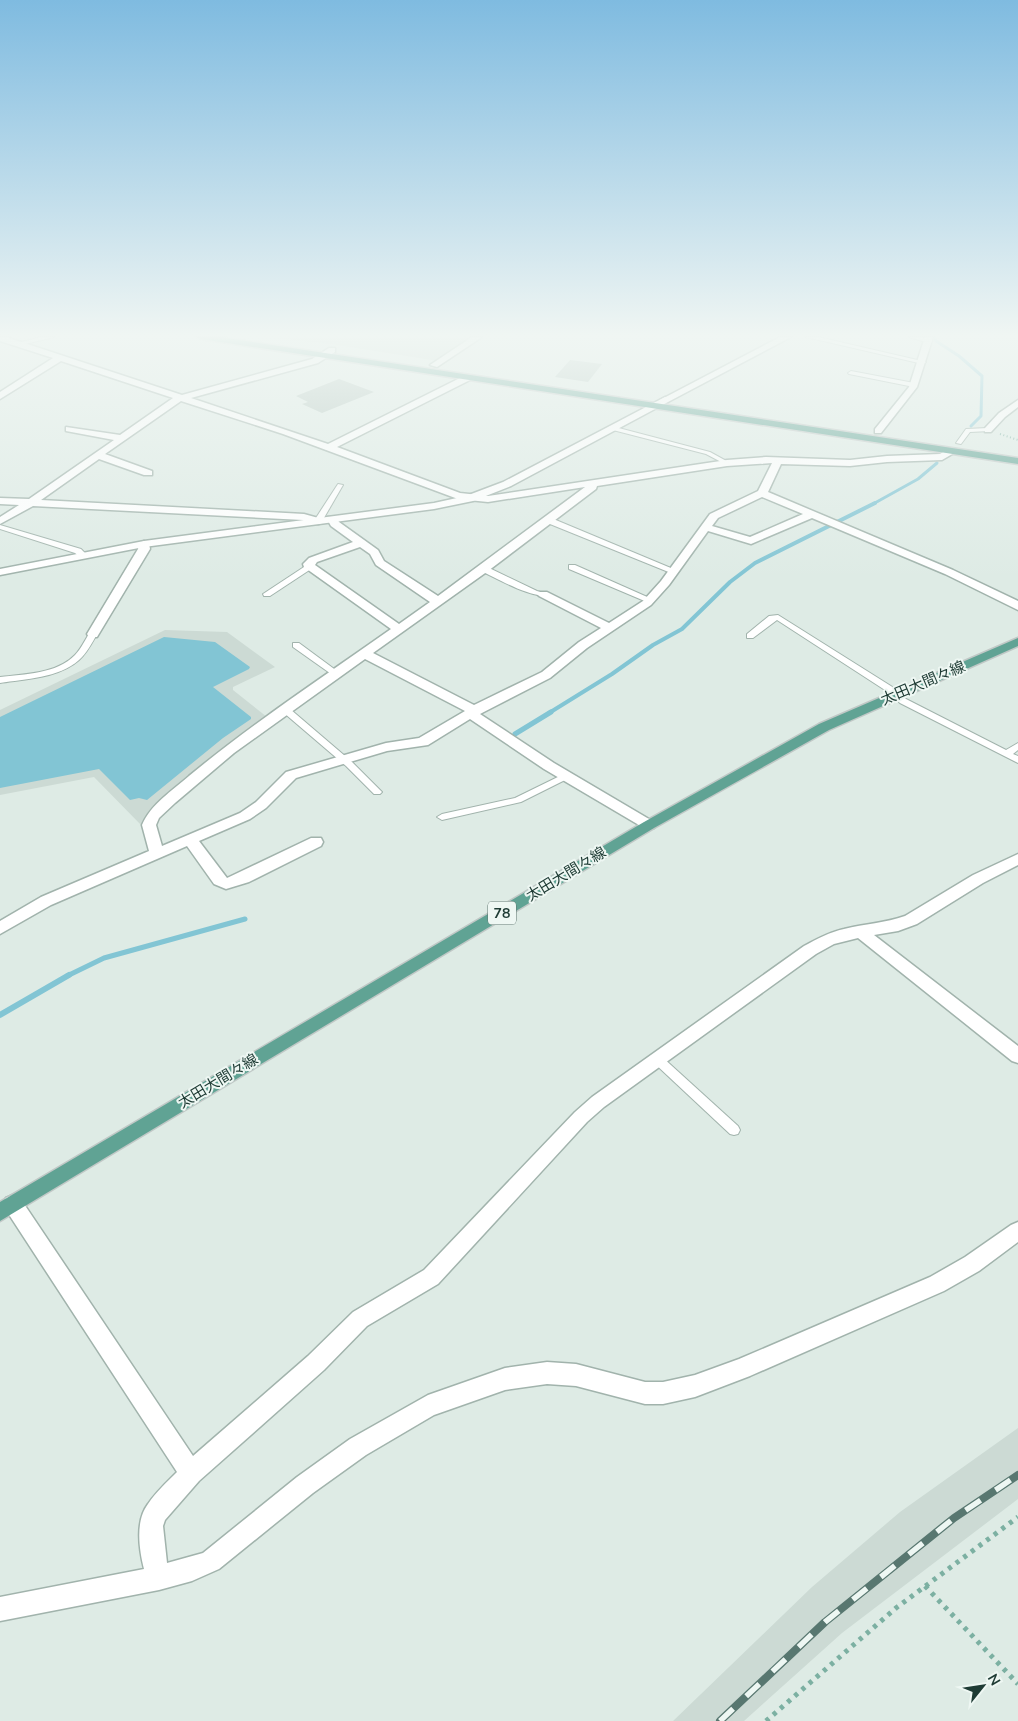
<svg xmlns="http://www.w3.org/2000/svg" width="1018" height="1721" viewBox="0 0 1018 1721" font-family="Mulish,'Noto Sans JP',sans-serif">
<rect width="100%" height="100%" fill="#deebe5"/>
<g fill="#ccdad4">
<path d="M267,337H474L438,361L331,344Z"/>
<path d="M165,630L227,632L275,667L233,687V690L267,717L158,802L147,814L141,825L94,777L0,795V710Z"/>
<path d="M1018,1428V1499L842,1633L744,1721H673L812,1587L900,1512Z"/>
</g>
<path fill="#82c5d4" d="M164,637L215,642L250,667L249,669L213,687L251,717V719L223,738L147,800L139,798L130,800L99,769L0,788V717Z"/>
<g fill="none" stroke-linecap="round" stroke-linejoin="round">
<g stroke="#82c5d4" stroke-width="3">
<path d="M934,337L936,341L959,356L982,376L981,416L971,426"/>
<path d="M873,504L918,479L937,463"/>
</g>
<path stroke="#82c5d4" stroke-width="4" d="M549,713L612,674L653,645L682,629L730,582L755,563L875,503"/>
<g stroke="#82c5d4" stroke-width="5">
<path d="M515,734L551,712"/>
<path d="M67,976L104,958L245,919"/>
</g>
<path stroke="#82c5d4" stroke-width="6" d="M0,1015L69,975"/>
</g>
<g fill="#b3c5be">
<path d="M570,360L602,364L588,382L555,377Z"/>
<path d="M339,379L374,392L322,413L302,404L308,402L296,396Z"/>
</g>
<g fill="none" stroke-linecap="round" stroke-linejoin="round">
<g stroke="#a1b3ac" stroke-width="2">
<g id="service">
<path d="M41,337H54L17,346L14,344Z"/>
<path d="M806,337H818L926,362L923,364Z"/>
<path d="M909,337H920L932,341L929,343Z"/>
<path d="M851,371L914,383L917,385L914,387L849,374L848,373Z"/>
<path d="M611,426L710,452L730,463L725,464L706,454L609,429V427Z"/>
<path d="M988,428L990,429V431L970,432L961,444L956,443L966,429Z"/>
<path d="M338,484L343,485L321,523H315L314,521Z"/>
<path d="M545,518H551L678,571L674,573H671L545,522Z"/>
<path d="M0,525L81,549L87,555L86,557H80L75,553L0,529Z"/>
<path d="M307,565H313L314,567L270,596H264L263,594Z"/>
<path d="M569,565H575L654,600L653,602H647L569,569Z"/>
<path d="M481,567H487L537,591L547,594C536,601 494,577 481,571Z"/>
<path d="M778,615L894,688L906,699L1006,750L1018,743V750L1013,754L1018,756V763L900,703L888,692L777,620L753,638H747V634L769,616Z"/>
<path d="M90,632H93L97,634C92,643 87,653 79,660C59,678 25,679 0,683V677C24,674 57,674 75,655C81,649 85,640 90,632Z"/>
<path d="M293,643H299L341,674L340,676H334L293,647Z"/>
<path d="M287,708L290,709L352,762L382,792L380,794H374L346,766L284,713L283,711L284,709Z"/>
<path d="M566,773L569,774L571,776L569,778L521,802L442,820L437,817L442,814L515,798Z"/>
<path d="M657,1054L661,1056L738,1126L740,1130L738,1134L734,1135L730,1134L653,1062L651,1059L653,1056Z"/>
</g>
</g>
<g stroke="#a1b3ac" stroke-width="3">
<g id="minor">
<path d="M0,337H6L182,395L312,359L329,348H335V352L318,363L191,398L328,444L464,376H470V380L337,447L460,493L488,496L727,460L766,457L850,460L887,456L940,454L948,449H954V453L942,460L887,462L850,466L781,464L768,492L953,570L1018,601V610L945,574L812,518L751,544L708,531L669,585L651,605L587,648L550,678L480,714L554,763L654,822L656,825L654,828H644L544,769L470,719L428,745L387,751L296,778L266,808L250,819L199,841L227,878L311,838H321L323,842L321,846L249,882L226,889L214,884L187,846L51,905L0,934V921L41,897L149,851L142,825C151,804 172,791 189,776C253,723 323,677 391,629L304,567L303,564L309,558L353,542L331,526L327,519L328,517H336L339,522L378,550L384,561L438,596L585,487L488,502L458,499L283,434L181,401L105,454L152,471V475H144L99,459L41,500L304,514L322,519L323,521L322,523L318,524L303,520L33,506L0,524V517L19,505L0,504V498L29,499L114,440L66,431V427L120,435L173,398L61,361L0,399V392L53,358L0,341ZM772,463L758,491L710,514L661,581L643,601L609,623L547,592H539L537,594L539,596L601,628L579,642L542,672L474,705L373,653L488,571L596,489L597,486L727,466ZM762,497L803,514L750,537L712,526L718,518ZM360,547L370,554L376,565L430,602L399,624L315,565L317,562ZM365,659L465,711L419,738L386,743L286,772L256,802L240,813L162,846L156,825L159,818L175,803L234,753Z"/>
<path d="M472,337H482L437,367L430,365Z"/>
<path d="M780,337H791L668,402H662L660,400Z"/>
<path d="M925,337H933L917,387L881,433H875V429L909,387Z"/>
<path d="M1018,400V407L1005,417L991,432H985V428L999,413Z"/>
<path d="M144,541L149,544L150,549L97,637H89L87,634L138,549L139,544Z"/>
<path d="M1018,854V865L983,883L917,924L898,931L874,935L1018,1046V1063L1012,1061L858,938L834,944L816,954L604,1107L587,1122L438,1284L367,1326L324,1370L199,1481L165,1520L163,1526L167,1563L203,1553L297,1477L350,1439L428,1395L505,1368L547,1362L576,1364L645,1382H663L695,1375L739,1359L930,1277L965,1257L1011,1225L1018,1222V1242L979,1271L944,1291L750,1376L695,1397L663,1404H645L576,1386L547,1384L505,1390L434,1415L366,1455L313,1493L219,1569L192,1581L159,1590L0,1621V1597L144,1569C139,1549 135,1521 148,1504C156,1492 167,1482 177,1472L6,1210L3,1204L6,1198L13,1195L20,1198L193,1456L308,1356L353,1312L424,1270L575,1112L592,1097L804,946C817,939 830,932 844,929C864,924 886,923 905,916L973,875Z"/>
</g>
</g>
<g stroke="#a1b3ac" stroke-width="3">
<path id="tertiary" d="M665,397L668,398V402L511,486L473,501L434,509L144,547L0,575V569L144,541L434,503L466,496L503,482Z"/>
</g>
<g stroke="#c0c8c6" stroke-width="3">
<g id="primary">
<path d="M197,337H220L1018,458V464L201,339Z"/>
<path d="M1018,638V646L829,730L654,828L0,1221V1202L644,822L819,724Z"/>
</g>
</g>
<path stroke="#7cb0a2" stroke-width="2" stroke-dasharray="1 2.5" stroke-linecap="butt" d="M1000,434L1018,440"/>
<g stroke="#7cb0a2" stroke-width="5" stroke-dasharray="4 5.5" stroke-linecap="butt">
<path d="M925,1586L1018,1684"/>
<path d="M766,1721L896,1608L1018,1517"/>
</g>
<use href="#service" fill="#fff" fill-rule="evenodd"/>
<use href="#minor" fill="#fff" fill-rule="evenodd"/>
<use href="#tertiary" fill="#fff" fill-rule="evenodd"/>
<use href="#primary" fill="#60a394" fill-rule="evenodd"/>
<g stroke="#587770" stroke-width="8">
<path id="rail" d="M720,1721L825,1622L954,1518L1018,1475"/>
</g>
<use href="#rail" stroke="#eef7f3" stroke-width="5.5" stroke-dasharray="18" stroke-linecap="butt"/>
</g>
<linearGradient id="sky" x2="0" y2="1"><stop stop-color="#7fbbe0"/><stop offset="0.58" stop-color="#f0f6f3"/><stop offset="1" stop-color="#f0f6f3" stop-opacity="0"/></linearGradient>
<rect width="1018" height="578" fill="url(#sky)"/>
<g text-anchor="middle" stroke-width="4" stroke-linejoin="round" paint-order="stroke">
<rect fill="#eef7f3" stroke="#5c736d" stroke-width="1" x="488" y="901.5" width="28" height="23" rx="4"/>
<g font-size="14" font-weight="bold" fill="#1e3b34">
<text x="502" y="918">78</text>
</g>
<g font-size="15" fill="#1e3b34" stroke="#eef7f3">
<text transform="translate(923 683) rotate(-23)" y="5">太田大間々線</text>
<text transform="translate(566 874) rotate(-31)" y="5">太田大間々線</text>
<text transform="translate(218 1081) rotate(-31)" y="5">太田大間々線</text>
</g>
</g>
<g transform="translate(983 1686) rotate(60)" stroke="#eef7f3" stroke-width="4" paint-order="stroke">
<path d="M0-4L9 19L0 12L-9 19Z" fill="#1e3b34"/>
<text y="-8" font-size="14" font-weight="bold" text-anchor="middle" fill="#1e3b34">N</text>
</g>
</svg>
